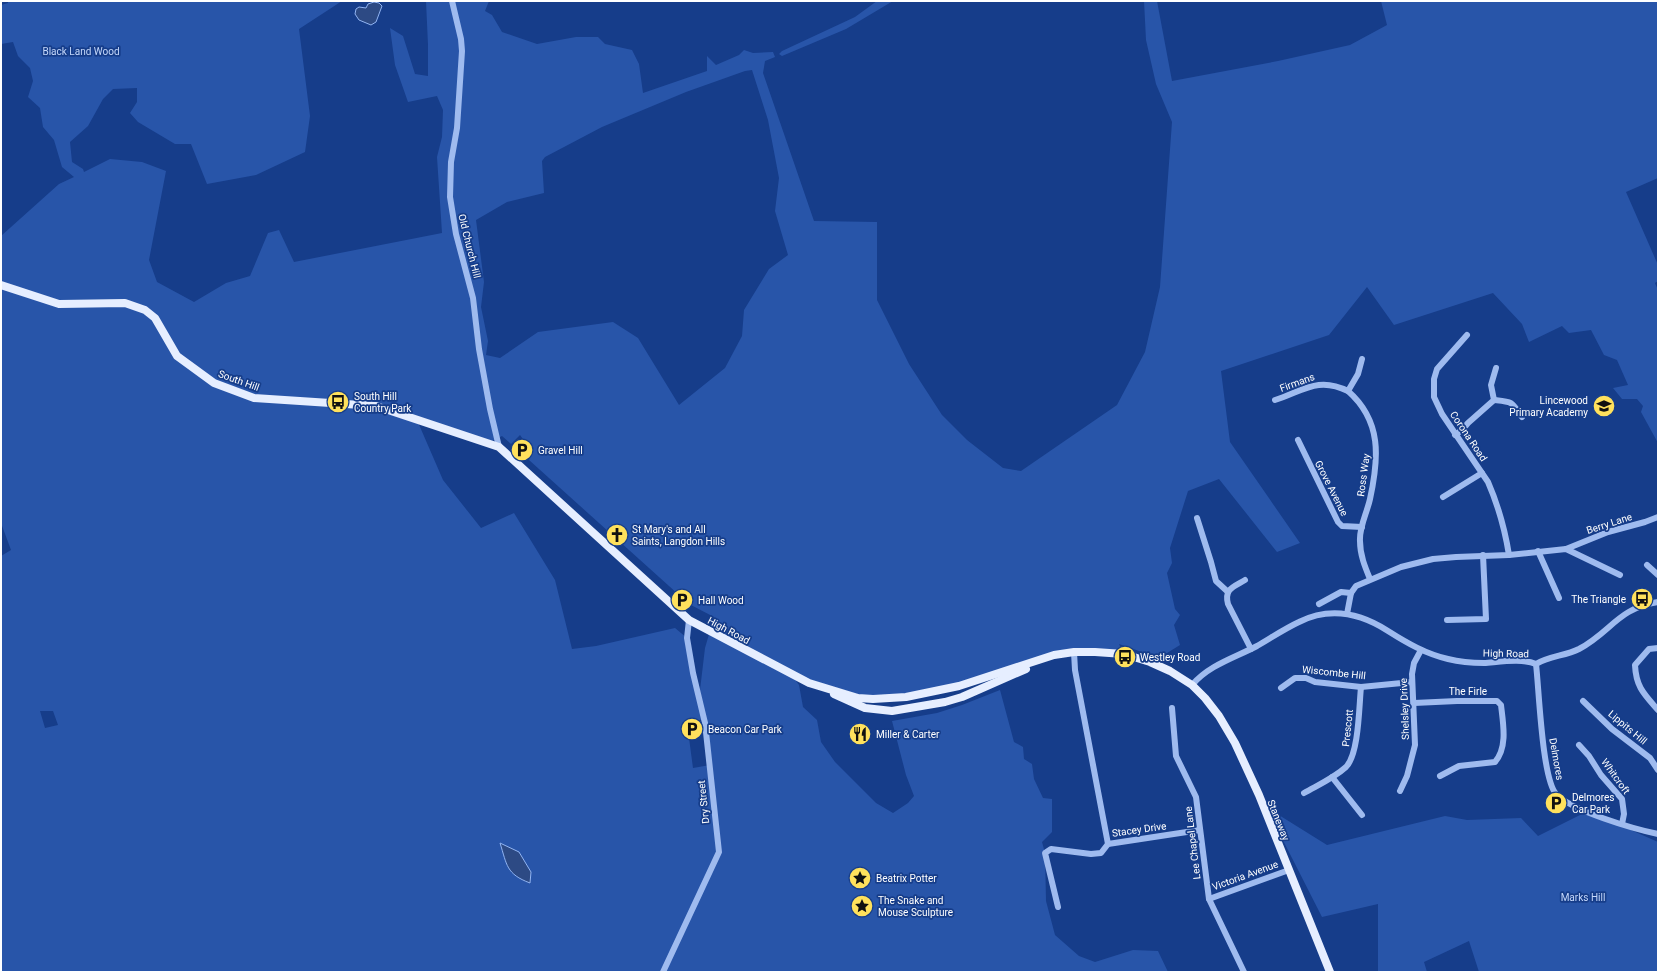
<svg xmlns="http://www.w3.org/2000/svg" width="1659" height="973" viewBox="0 0 1659 973" font-family="Roboto,sans-serif">
<rect width="100%" height="100%" fill="#163d8a"/>
<g fill="#2855a9" fill-rule="evenodd">
<path d="M8,1H342L299,29L310,116L305,152L256,175L207,184L191,144H175L138,122L130,113L137,102V88L113,89L103,99L88,126L70,142L72,162L83,169L84,172L110,159L142,162L166,171L149,260L157,282L194,302L226,283L250,276L268,233L279,230L294,262L442,233L437,157L442,137L443,110L437,96L408,102L395,65L390,28L403,36L415,74L428,76V45L426,1H489L485,11L492,15L502,32L537,44L576,37H598L605,44L632,50L639,64L643,93L707,71V56L716,65L739,55L744,50L753,53L773,52L775,57L765,61L763,73L814,221L877,222V300L909,364L942,415L967,440L1003,468L1021,471L1117,405L1145,352L1160,287L1172,122L1156,84L1146,40L1144,1H1157L1172,81L1278,61L1350,45L1387,25L1381,1H1658V178L1626,192L1658,265V281L1655,283L1658,290V443L1641,412L1643,406L1637,399H1622L1613,388L1628,385L1617,360L1604,355L1591,330L1569,333L1562,326L1529,342L1522,324L1493,293L1394,325L1367,287L1329,335L1221,371L1230,442L1300,543L1277,552L1219,479L1188,491L1170,548L1172,563L1167,573L1175,609L1180,615L1174,625L1180,645L1159,658L1119,644L1124,654L1074,652L959,686L873,699L791,674L799,685L803,707L817,720L821,742L835,762L876,803L893,813L908,803L914,796L906,775L892,721L937,713L962,705L1000,690L1014,742L1023,747L1024,759L1032,764L1034,779L1043,798L1052,799V832L1042,842L1045,853L1046,901L1055,935L1079,956L1095,962L1133,950L1158,951L1168,972H1V556L11,550L1,523V236L59,184L74,177L62,167L54,140L43,127L40,108L28,97L33,81L30,68L18,56L13,42L1,44V5L8,3ZM752,70L768,120L779,178L775,211L788,255L769,269L744,310L742,336L725,368L679,405L638,338L613,322L538,332L500,358L486,355L488,341L481,307L484,282L476,220L507,202L544,193L542,161L545,157L602,127L686,92L745,71ZM417,420L492,441L502,436L511,444L520,435L532,452L529,460L689,604L714,617L705,648L700,690L710,765L693,768L687,723L704,719L687,638L675,628L596,646L572,649L555,580L514,513L481,528L443,480ZM40,711H53L58,725L45,728Z"/>
<path d="M877,1H893L846,29L782,56L779,54L782,51L855,17Z"/>
<path d="M1266,807L1327,845L1445,816L1467,820L1521,818L1538,836L1588,811L1658,842V972H1479L1469,941L1424,962L1427,972H1378V904L1322,917Z"/>
</g>
<g fill="#2d4a84" stroke="#91b4f2">
<path d="M374,2L379,3L382,6L376,22L371,25L359,20L355,14L356,9L359,7L366,8L368,4Z"/>
<path d="M500,843L519,852L531,872L530,883C506,874 507,865 500,843Z"/>
</g>
<g fill="none" stroke-linecap="round" stroke-linejoin="round">
<g stroke="#9fbbef" stroke-width="6">
<path d="M452,1L461,39L462,51L457,128L451,162L450,197L456,234L473,298L479,349L490,409L499,447"/>
<path d="M1467,335L1437,369L1434,379V397L1442,414L1488,482C1498,505 1505,530 1509,555"/>
<path d="M1362,359L1358,374L1348,391C1382,421 1379,458 1370,499C1367,513 1359,527 1360,541C1360,555 1365,567 1370,579"/>
<path d="M1275,400C1303,391 1318,376 1348,391"/>
<path d="M1494,400C1513,402 1511,401 1522,417"/>
<path d="M1455,435L1462,430L1468,423L1494,400L1491,385L1496,368"/>
<path d="M1298,440L1338,522L1342,526L1362,527"/>
<path d="M1443,497L1482,473"/>
<path d="M1197,518L1211,562L1216,581L1228,592"/>
<path d="M1566,549L1608,532L1645,522L1658,517"/>
<path d="M1538,551L1559,598"/>
<path d="M1647,565L1658,575"/>
<path d="M1245,580C1233,587 1224,589 1228,604L1251,649"/>
<path d="M1319,604L1341,592L1351,593"/>
<path d="M1347,614L1351,593L1356,586L1401,567L1433,559L1456,557L1509,555L1566,549L1620,575"/>
<path d="M1447,620L1486,619L1483,555"/>
<path d="M1658,648L1649,649L1635,665C1636,687 1644,694 1658,710"/>
<path d="M1074,652L1075,670L1108,844"/>
<path d="M1536,664C1539,689 1542,778 1556,794C1572,811 1634,829 1658,834"/>
<path d="M1536,664C1549,656 1565,656 1579,649C1611,632 1618,608 1658,602"/>
<path d="M1192,685C1209,665 1234,658 1257,646C1271,638 1284,629 1299,622C1329,607 1360,613 1388,631C1407,643 1426,654 1448,659C1460,662 1472,663 1484,663C1499,662 1523,658 1536,664"/>
<path d="M1281,688L1295,678H1306L1315,682L1361,687L1412,682"/>
<path d="M1583,701L1612,729L1650,758L1658,770"/>
<path d="M1414,703L1457,701H1497L1501,705C1503,723 1508,747 1495,762L1459,766L1440,776"/>
<path d="M1172,708L1176,756L1196,797L1209,899L1244,972"/>
<path d="M1579,745L1589,756L1601,775L1622,799L1624,814L1622,824"/>
<path d="M1332,777L1362,815"/>
<path d="M1400,791L1407,776L1415,745L1412,674L1414,663L1421,650"/>
<path d="M1304,793C1318,785 1334,778 1346,767C1359,754 1359,706 1361,687"/>
<path d="M1209,899L1289,870"/>
<path d="M1058,907L1045,853L1051,849L1091,854L1101,853L1108,844L1200,830"/>
<path d="M663,972L719,852L705,723L693,673L687,638L689,620"/>
</g>
<g stroke="#e6eeff" stroke-width="8">
<path d="M1,285L59,304L125,303L145,310L155,318L177,356L214,383L254,398L376,406L499,447L689,620L809,683L858,698L873,699L906,697L959,686L1054,655L1074,652H1095L1124,654L1150,662L1170,671L1192,685L1205,698L1219,716L1235,743L1259,795L1330,972"/>
<path d="M834,694L865,708L892,711L945,702L962,697L1026,669"/>
</g>
</g>
<defs>
<g id="bus-disc" transform="scale(1.15)"><circle r="9.5" fill="#ffe15c" stroke="#163d8a"/><path d="M-5-6H5V4H4V6H2V4H-2V6H-4V4H-5ZM-3.5-4V0h7V-4ZM-3.5 1.2v1.5H-2V1.2ZM2 1.2v1.5H3.5V1.2Z" fill="#111"/></g>
<g id="school-disc" transform="scale(1.15)"><circle r="9.5" fill="#ffe15c" stroke="#163d8a"/><path d="M0-5L7-2L0 1L-7-2ZM-4 1L0 2.5L4 1V4Q0 6-4 4Z" fill="#111"/></g>
<g id="parking-disc" transform="scale(1.15)"><circle r="9.5" fill="#ffe15c" stroke="#163d8a"/><path d="M-3.5-5.5H1a3.5 3.5 0 0 1 0 7H-1V5.5H-3.5ZM-1-3.4V-.6H.8a1.4 1.4 0 0 0 0-2.8Z" fill="#111"/></g>
<g id="church-disc" transform="scale(1.15)"><circle r="9.5" fill="#ffe15c" stroke="#163d8a"/><path d="M-1.2-6h2.4v3.5h3.3v2.4h-3.3V6h-2.4V-.1h-3.3v-2.4h3.3Z" fill="#111"/></g>
<g id="restaurant-disc" transform="scale(1.15)"><circle r="9.5" fill="#ffe15c" stroke="#163d8a"/><path d="M-5-6h1v4h1v-4h1v4h1v-4h1v5L-1.5 .5V6h-2V.5L-5-1ZM5-6V6H3V1.5H1.5Q1.5-4 5-6Z" fill="#111"/></g>
<g id="sight-disc" transform="scale(1.15)"><circle r="9.5" fill="#ffe15c" stroke="#163d8a"/><path d="M0-6L1.8-2.2L6-1.7L2.9 1.2L3.7 5.4L0 3.3L-3.7 5.4L-2.9 1.2L-6-1.7L-1.8-2.2Z" fill="#111"/></g>
</defs>
<g fill-rule="evenodd">
<use href="#bus-disc" x="338" y="402"/>
<use href="#school-disc" x="1604" y="406"/>
<use href="#parking-disc" x="522" y="450"/>
<use href="#church-disc" x="617" y="535"/>
<use href="#bus-disc" x="1642" y="599"/>
<use href="#parking-disc" x="682" y="600"/>
<use href="#bus-disc" x="1125" y="657"/>
<use href="#parking-disc" x="692" y="729"/>
<use href="#restaurant-disc" x="860" y="734"/>
<use href="#parking-disc" x="1556" y="803"/>
<use href="#sight-disc" x="860" y="878"/>
<use href="#sight-disc" x="862" y="906"/>
</g>
<g text-anchor="middle" stroke-width="3.5" stroke-linejoin="round" paint-order="stroke">
<g font-size="10" fill="#c5d8fb" stroke="#163d8a">
<text x="81" y="55">Black Land Wood</text>
<text x="1583" y="901">Marks Hill</text>
</g>
<g font-size="10" fill="#fff" stroke="#163d8a">
<text transform="translate(470 246) rotate(76)" y="4">Old Church Hill</text>
<text transform="translate(239 380) rotate(20)" y="4">South Hill</text>
<text transform="translate(1297 382) rotate(-20)" y="4">Firmans</text>
<text transform="translate(1469 436) rotate(56)" y="4">Corona Road</text>
<text transform="translate(1363 475) rotate(-82)" y="4">Ross Way</text>
<text transform="translate(1332 488) rotate(63)" y="4">Grove Avenue</text>
<text transform="translate(1609 523) rotate(-18)" y="4">Berry Lane</text>
<text transform="translate(729 630) rotate(28)" y="4">High Road</text>
<text transform="translate(1506 653) rotate(1)" y="4">High Road</text>
<text transform="translate(1334 672) rotate(6)" y="4">Wiscombe Hill</text>
<text x="1468" y="695">The Firle</text>
<text transform="translate(1404 709) rotate(-92)" y="4">Shelsley Drive</text>
<text transform="translate(1628 727) rotate(40)" y="4">Lippits Hill</text>
<text transform="translate(1347 728) rotate(-84)" y="4">Prescott</text>
<text transform="translate(1557 759) rotate(80)" y="4">Delmores</text>
<text transform="translate(1616 776) rotate(54)" y="4">Whitcroft</text>
<text transform="translate(703 802) rotate(-96)" y="4">Dry Street</text>
<text transform="translate(1279 820) rotate(68)" y="4">Staneway</text>
<text transform="translate(1139 829) rotate(-8)" y="4">Stacey Drive</text>
<text transform="translate(1192 843) rotate(-97)" y="4">Lee Chapel Lane</text>
<text transform="translate(1245 875) rotate(-20)" y="4">Victoria Avenue</text>
</g>
<g font-size="10" fill="#fff" stroke="#163d8a" text-anchor="start">
<text x="354" y="400">South Hill<tspan x="354" dy="12">Country Park</tspan></text>
<text x="1588" y="404" text-anchor="end">Lincewood<tspan x="1588" dy="12">Primary Academy</tspan></text>
<text x="538" y="454">Gravel Hill</text>
<text x="632" y="533">St Mary's and All<tspan x="632" dy="12">Saints, Langdon Hills</tspan></text>
<text x="1626" y="603" text-anchor="end">The Triangle</text>
<text x="698" y="604">Hall Wood</text>
<text x="1140" y="661">Westley Road</text>
<text x="708" y="733">Beacon Car Park</text>
<text x="876" y="738">Miller &amp; Carter</text>
<text x="1572" y="801">Delmores<tspan x="1572" dy="12">Car Park</tspan></text>
<text x="876" y="882">Beatrix Potter</text>
<text x="878" y="904">The Snake and<tspan x="878" dy="12">Mouse Sculpture</tspan></text>
</g>
</g>
<rect width="1659" height="973" fill="none" stroke="#ffffff" stroke-width="4"/>
</svg>
